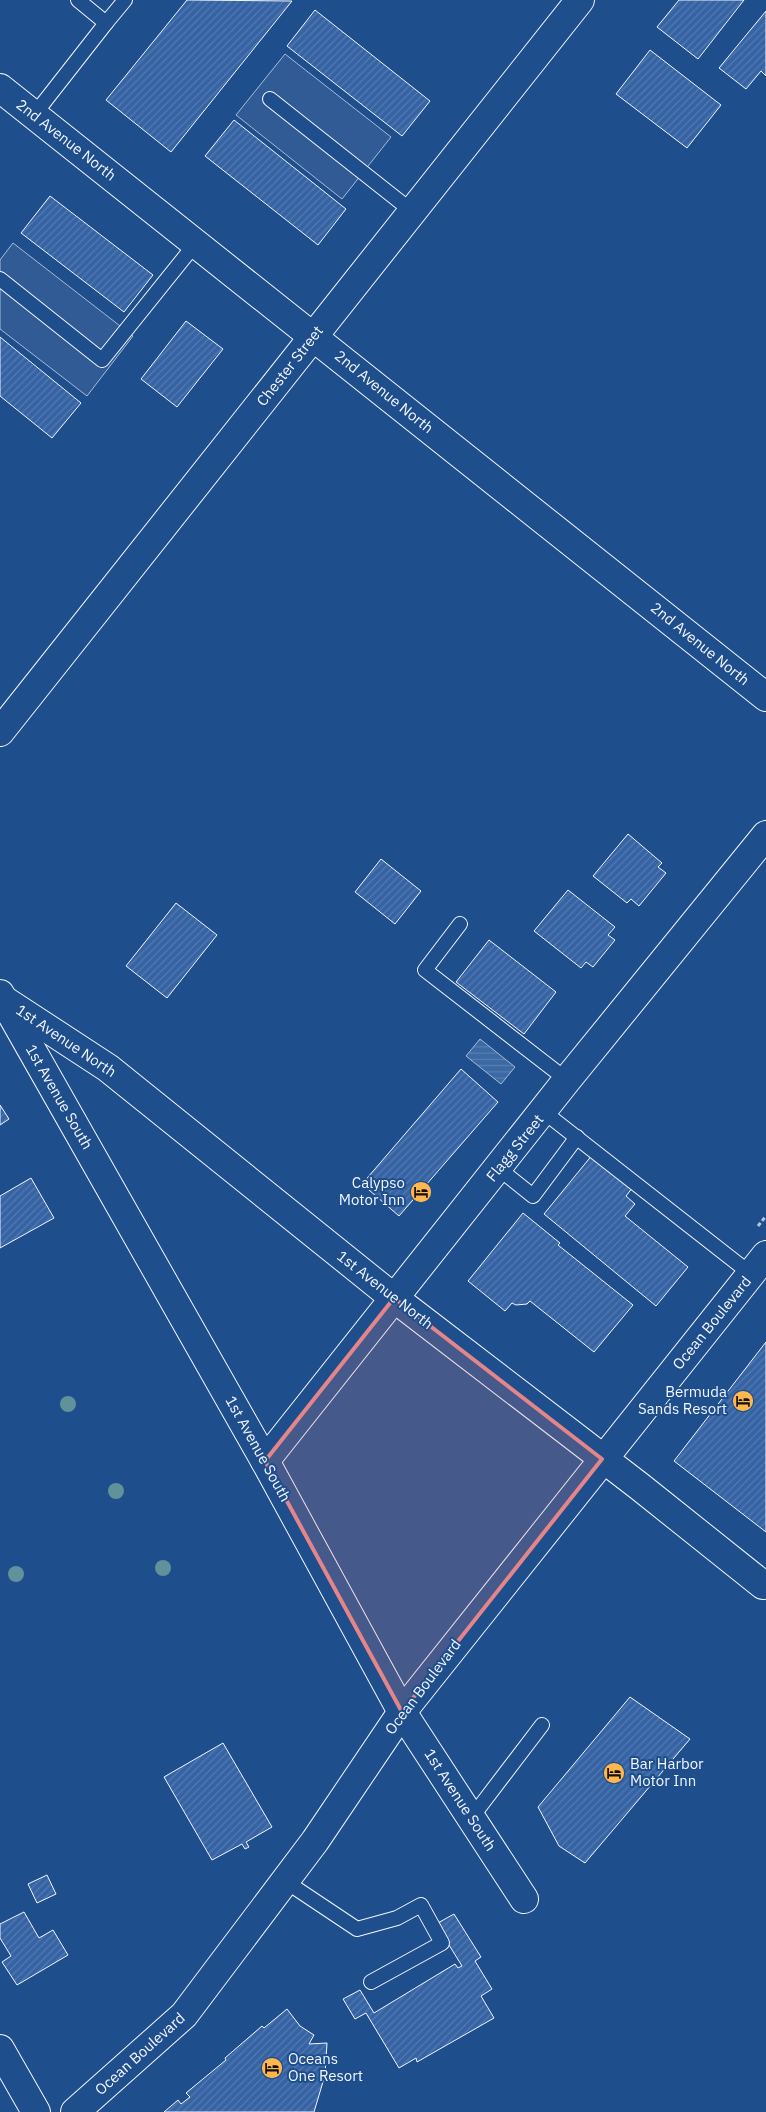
<svg xmlns="http://www.w3.org/2000/svg" width="766" height="2112" viewBox="0 0 766 2112" font-family="'IBM Plex Sans',sans-serif">
<defs>
<pattern id="water-rules" width="6" height="5" patternUnits="userSpaceOnUse" patternTransform="scale(1.25)"><rect width="6" height="5" fill="#3b69a3"/><path d="M0 2.5h6" fill="none" stroke="#587fb1"/></pattern>
<pattern id="building-hatch" width="6" height="6" patternUnits="userSpaceOnUse" patternTransform="scale(1.25)"><rect width="6" height="6" fill="#3563a3"/><path d="M-1 1l2-2M0 6l6-6M5 7l2-2" fill="none" stroke="#537ab1"/></pattern>
</defs>
<rect width="100%" height="100%" fill="#1f4e8c"/>
<g fill="#305b95" stroke="#a8bbd7">
<path d="M285,54L391,137L342,199L236,115Z"/>
<path d="M13,243L133,336L87,396L0,329V260Z"/>
</g>
<path fill="url(#water-rules)" stroke="#a8bbd7" d="M480,1039L515,1067L501,1084L466,1056Z"/>
<g fill="url(#building-hatch)" stroke="#f2f6ff">
<path d="M187,0L292,1L171,152L106,100Z"/>
<path d="M679,0H744L698,59L657,27Z"/>
<path d="M315,10L430,101L402,136L287,46Z"/>
<path d="M766,11V76L761,71L746,89L719,68Z"/>
<path d="M650,50L721,105L687,148L616,94Z"/>
<path d="M234,120L346,209L318,245L205,156Z"/>
<path d="M50,196L153,275L124,312L21,233Z"/>
<path d="M186,321L223,349L177,407L141,379Z"/>
<path d="M0,337L81,403L52,438L0,396Z"/>
<path d="M628,834L662,863L658,867L666,873L639,906L631,899L627,903L593,876Z"/>
<path d="M381,859L421,891L395,924L355,892Z"/>
<path d="M568,890L615,927L608,935L615,940L593,967L586,962L581,968L534,931Z"/>
<path d="M176,903L217,935L167,998L126,966Z"/>
<path d="M489,940L556,992L524,1034L456,982Z"/>
<path d="M461,1069L498,1102L399,1216L362,1184Z"/>
<path d="M0,1105L9,1119L0,1125Z"/>
<path d="M593,1154L633,1187L626,1196L635,1204L625,1216L688,1267L656,1306L544,1214Z"/>
<path d="M31,1178L54,1218L0,1248V1196Z"/>
<path d="M523,1213L560,1243L558,1245L633,1305L594,1352L530,1301L527,1304L516,1305L512,1303L505,1311L468,1281Z"/>
<path d="M766,1342V1532L674,1461Z"/>
<path d="M630,1697L690,1739L585,1863L559,1846L538,1807Z"/>
<path d="M223,1743L272,1827L246,1842L249,1847L245,1849L242,1844L212,1860L164,1777Z"/>
<path d="M47,1875L56,1894L37,1903L28,1884Z"/>
<path d="M24,1912L39,1938L53,1930L68,1955L17,1985L2,1962L11,1956L0,1938V1924Z"/>
<path d="M454,1914L481,1957L475,1961L492,1989L481,1996L494,2018L417,2062L416,2058L399,2068L366,2013L355,2019L343,1999L360,1990L374,2013L455,1964L458,1968L462,1966L436,1924Z"/>
<path d="M287,2009L300,2026L314,2035L309,2044L327,2043L325,2075L314,2112H164L178,2100L181,2104L190,2097L186,2093L226,2060L225,2058L262,2026L264,2028Z"/>
</g>
<g fill="none" stroke-linecap="round" stroke-linejoin="round">
<g stroke="#f2f6ff" stroke-width="16">
<g id="service">
<path d="M106,23L125,0"/>
<path d="M270,99L413,212"/>
<path d="M34,115L106,23L78,0"/>
<path d="M0,279L102,360L196,243"/>
<path d="M460,924L425,970L567,1080"/>
<path d="M544,1112L751,1274"/>
<path d="M498,1168L533,1196L577,1137"/>
<path d="M472,1817L542,1725"/>
<path d="M285,1881L357,1929L397,1918L421,1905L442,1943L371,1982"/>
</g>
</g>
<g stroke="#f2f6ff" stroke-width="30">
<g id="minor">
<path d="M0,88L766,697"/>
<path d="M0,732L580,0"/>
<path d="M0,994L265,1461L402,1712L524,1899"/>
<path d="M7,1002L108,1068L394,1298L639,1486L763,1585"/>
<path d="M265,1461L567,1080L766,835"/>
<path d="M0,2049L36,2112"/>
</g>
</g>
<g stroke="#f2f6ff" stroke-width="30">
<path id="secondary" d="M75,2112L184,2015L315,1841L402,1712L766,1255"/>
</g>
<path stroke="#b3c4dc" stroke-width="3" stroke-dasharray="4 2.5" stroke-linecap="butt" d="M758,1226L766,1216"/>
<use href="#service" stroke="#1f4e8c" stroke-width="14"/>
<use href="#minor" stroke="#1f4e8c" stroke-width="28"/>
<use href="#secondary" stroke="#1f4e8c" stroke-width="28"/>
</g>
<g fill="#61919a">
<circle cx="68" cy="1404" r="8"/>
<circle cx="116" cy="1491" r="8"/>
<circle cx="163" cy="1568" r="8"/>
<circle cx="16" cy="1574" r="8"/>
</g>
<path fill="#e38589" fill-opacity="0.2" stroke="#e38589" stroke-width="4" stroke-linejoin="round" d="M394,1298L602,1459L402,1712L265,1461Z"/>
<defs>
<g id="hotel-disc" transform="scale(1.125)"><circle r="9.5" fill="#ffb74d" stroke="#1f4e8c"/><path d="M-6-4.5h1.5V1H6V5H4.5V3h-9V5H-6ZM-4 0a1.8 1.8 0 1 1 3.6 0ZM.5 0V-2.5h3Q6-2.5 6 0Z" fill="#111"/></g>
</defs>
<g fill-rule="evenodd">
<use href="#hotel-disc" x="421" y="1192"/>
<use href="#hotel-disc" x="743" y="1401"/>
<use href="#hotel-disc" x="614" y="1773"/>
<use href="#hotel-disc" x="272" y="2068"/>
</g>
<g text-anchor="middle" stroke-width="4" stroke-linejoin="round" paint-order="stroke">
<g font-size="15" fill="#f2f6ff" stroke="#1f4e8c">
<text transform="translate(66 140) rotate(38)" y="5">2nd Avenue North</text>
<text transform="translate(290 366) rotate(-52)" y="5">Chester Street</text>
<text transform="translate(384 392) rotate(39)" y="5">2nd Avenue North</text>
<text transform="translate(700 644) rotate(39)" y="5">2nd Avenue North</text>
<text transform="translate(66 1041) rotate(34)" y="5">1st Avenue North</text>
<text transform="translate(59 1097) rotate(60)" y="5">1st Avenue South</text>
<text transform="translate(515 1148) rotate(-51)" y="5">Flagg Street</text>
<text transform="translate(385 1290) rotate(38)" y="5">1st Avenue North</text>
<text transform="translate(712 1323) rotate(-51)" y="5">Ocean Boulevard</text>
<text transform="translate(258 1449) rotate(61)" y="5">1st Avenue South</text>
<text transform="translate(423 1687) rotate(-53)" y="5">Ocean Boulevard</text>
<text transform="translate(460 1800) rotate(57)" y="5">1st Avenue South</text>
<text transform="translate(140 2054) rotate(-42)" y="5">Ocean Boulevard</text>
</g>
<g font-size="15" fill="#f2f6ff" stroke="#1f4e8c" text-anchor="end">
<text x="405" y="1188">Calypso<tspan x="405" dy="17">Motor Inn</tspan></text>
<text x="727" y="1397">Bermuda<tspan x="727" dy="17">Sands Resort</tspan></text>
<text x="630" y="1769" text-anchor="start">Bar Harbor<tspan x="630" dy="17">Motor Inn</tspan></text>
<text x="288" y="2064" text-anchor="start">Oceans<tspan x="288" dy="17">One Resort</tspan></text>
</g>
</g>
</svg>
